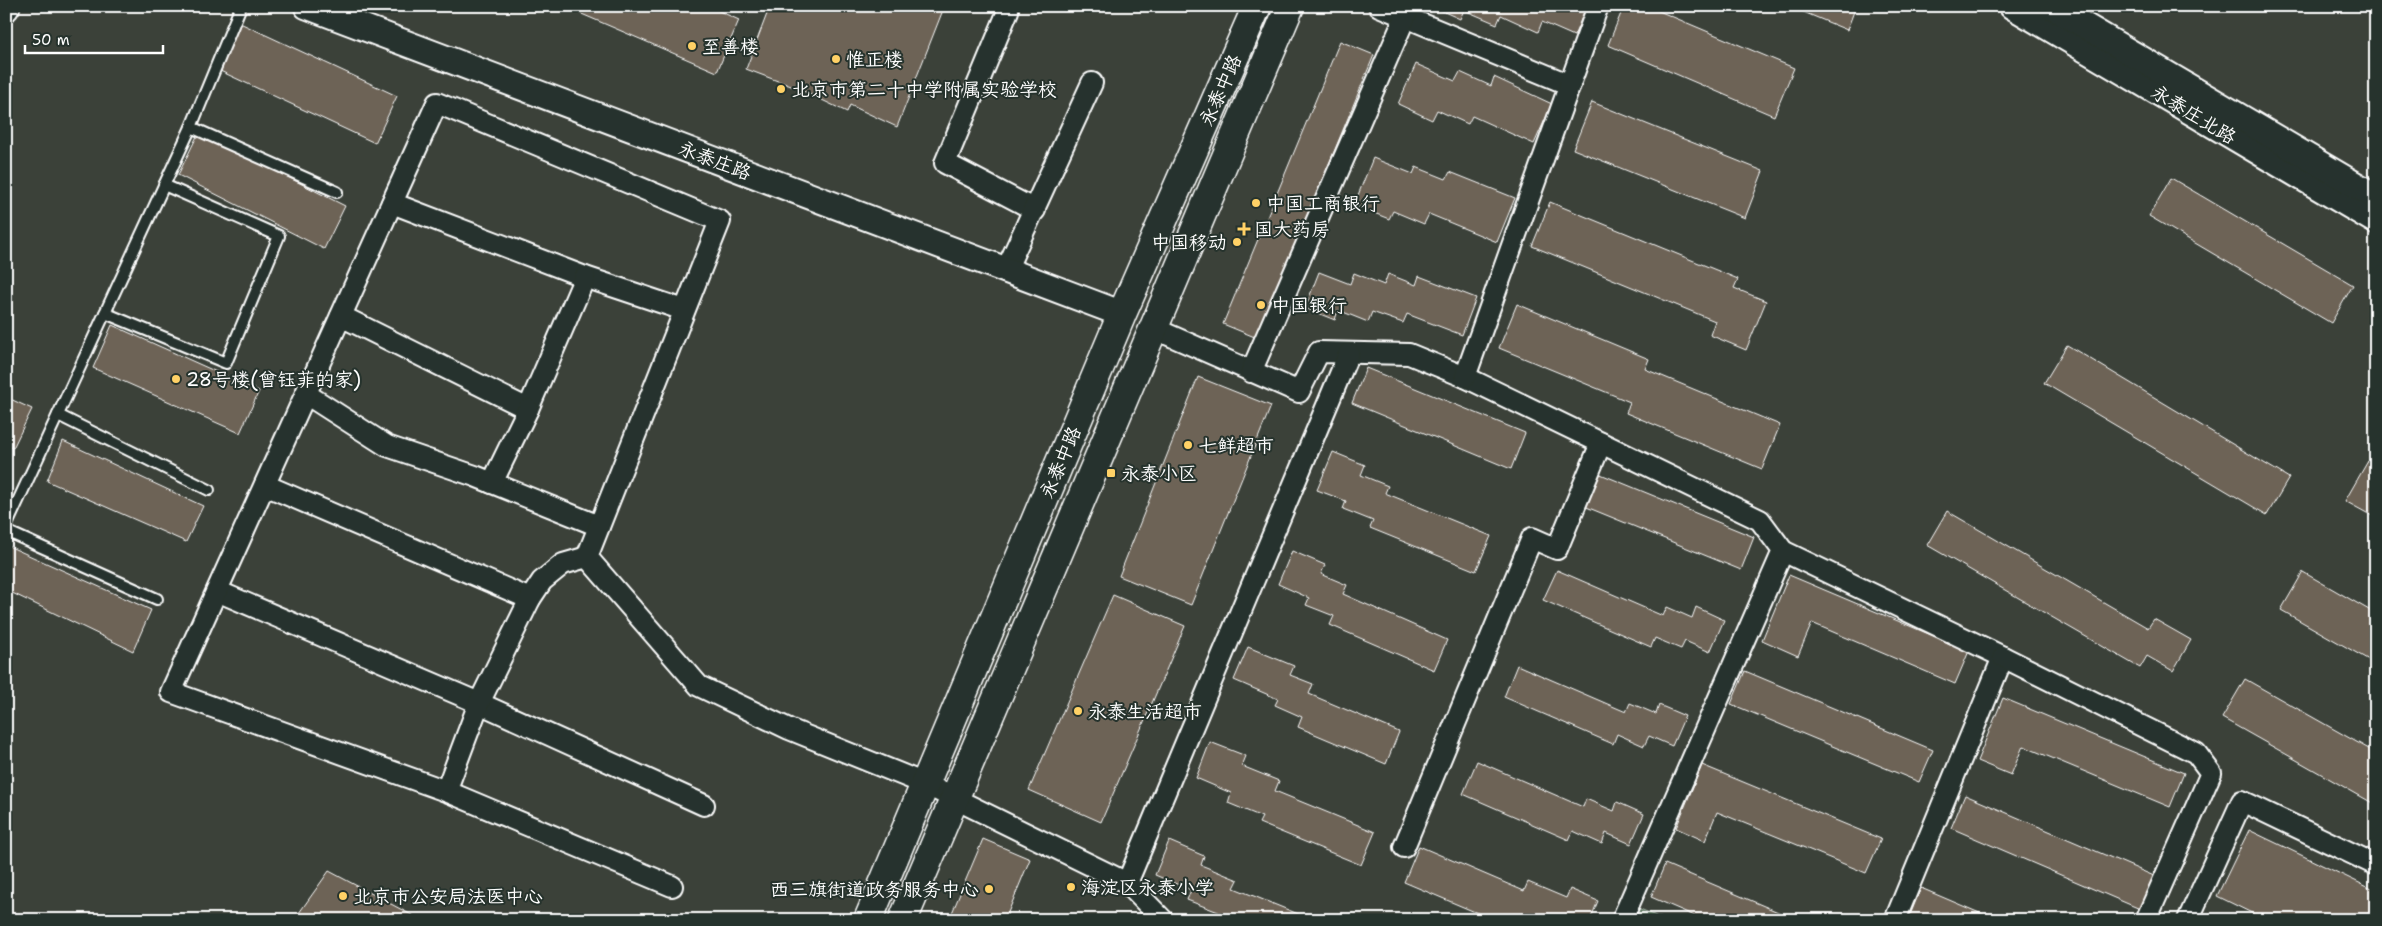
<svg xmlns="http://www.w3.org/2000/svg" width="2382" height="926" viewBox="0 0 2382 926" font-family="'Shantell Sans','LXGW WenKai TC',sans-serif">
<defs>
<pattern id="park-dots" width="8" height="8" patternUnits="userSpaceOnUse" patternTransform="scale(1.25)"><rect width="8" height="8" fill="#526e55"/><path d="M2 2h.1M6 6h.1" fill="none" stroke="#6c846e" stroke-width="1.8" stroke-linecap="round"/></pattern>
</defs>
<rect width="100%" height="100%" fill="#3b4139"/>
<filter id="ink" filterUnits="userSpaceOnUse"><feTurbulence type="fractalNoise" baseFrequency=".02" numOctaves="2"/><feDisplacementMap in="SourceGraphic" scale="10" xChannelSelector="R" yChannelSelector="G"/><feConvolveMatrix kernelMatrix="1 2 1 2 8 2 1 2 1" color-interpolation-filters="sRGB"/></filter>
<g filter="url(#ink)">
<path fill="url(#park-dots)" stroke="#a8b6aa" d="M1638,908L1665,920H1633Z"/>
<g fill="#6d6356" stroke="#fff">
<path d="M581,6H708L739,20L717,72L577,12Z"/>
<path d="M770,6H937L943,10L897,127L850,105L847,112L799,89L746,69Z"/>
<path d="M1431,6H1587L1574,36L1542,22L1538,32L1501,15L1497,24L1464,10L1460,19Z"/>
<path d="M1624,6H1647L1794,68L1774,116L1608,45Z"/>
<path d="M1789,6H1856L1847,30Z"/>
<path d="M240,23L397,96L375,143L218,70Z"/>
<path d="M1340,41L1374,55L1257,338L1223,324Z"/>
<path d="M1416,64L1455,81L1460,72L1491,86L1494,77L1552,104L1534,144L1472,116L1468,124L1437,110L1432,120L1398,104Z"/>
<path d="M1592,102L1763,171L1745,218L1573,149Z"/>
<path d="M199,132L345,206L324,249L178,175Z"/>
<path d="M1373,158L1413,174L1416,167L1446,179L1450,172L1515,198L1497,242L1429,214L1424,224L1393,211L1389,219L1354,205Z"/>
<path d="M2171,178L2353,285L2331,323L2149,216Z"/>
<path d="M1550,202L1738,279L1734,288L1766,301L1746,350L1710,335L1715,321L1532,246Z"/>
<path d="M1319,272L1350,284L1354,273L1384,285L1388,274L1416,285L1419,276L1476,298L1462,335L1407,314L1403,323L1372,312L1368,322L1338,310L1335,320L1305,308Z"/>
<path d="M1517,304L1649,359L1645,369L1780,425L1762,469L1626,413L1630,402L1499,348Z"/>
<path d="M112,325L259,391L240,433L93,368Z"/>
<path d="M2067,345L2289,478L2267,515L2044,383Z"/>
<path d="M1366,368L1525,433L1511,469L1352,403Z"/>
<path d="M1198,377L1271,406L1191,605L1119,576Z"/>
<path d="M6,397L32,409L13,448L6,445Z"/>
<path d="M63,441L203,506L186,542L47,481Z"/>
<path d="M1333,452L1365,465L1361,475L1388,486L1385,493L1491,536L1476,571L1370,528L1373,521L1343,509L1346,501L1317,490Z"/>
<path d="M2368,461L2376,466V518L2345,501Z"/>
<path d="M1598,473L1754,537L1741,570L1584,506Z"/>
<path d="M1947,511L2148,628L2154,619L2191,640L2173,671L2147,656L2140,668L1927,545Z"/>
<path d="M6,545L151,610L133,651L6,590Z"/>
<path d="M1292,551L1325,565L1321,574L1347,585L1343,594L1447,640L1434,670L1330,625L1334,616L1306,605L1309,598L1278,584Z"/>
<path d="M1557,570L1663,616L1667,607L1692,618L1696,607L1724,620L1710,652L1685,641L1681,649L1655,638L1651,647L1543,600Z"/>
<path d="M2303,572L2376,614V664L2281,610Z"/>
<path d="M1789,575L1969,651L1955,684L1812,623L1798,656L1762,640Z"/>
<path d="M1113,595L1185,626L1101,822L1029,790Z"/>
<path d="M1248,647L1294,666L1290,675L1313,684L1309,694L1399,732L1386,764L1298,727L1302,717L1275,705L1278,699L1234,680Z"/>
<path d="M1517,665L1626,712L1630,703L1656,714L1659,705L1685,716L1672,746L1649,736L1644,746L1617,734L1613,744L1504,697Z"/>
<path d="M1745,671L1933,750L1919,782L1731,704Z"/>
<path d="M2245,679L2376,753V805L2222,718Z"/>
<path d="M2003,698L2184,773L2170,807L2023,746L2011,775L1977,761Z"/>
<path d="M1210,742L1246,756L1242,766L1279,781L1275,791L1375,832L1361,865L1259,823L1262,817L1228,803L1231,793L1196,778Z"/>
<path d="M1477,761L1583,807L1586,799L1614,811L1617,802L1644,814L1631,844L1606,833L1602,844L1573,831L1569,840L1463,794Z"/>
<path d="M1702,765L1881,839L1866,873L1717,812L1705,841L1676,828Z"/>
<path d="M1965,795L2154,876L2140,909L1951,828Z"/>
<path d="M2249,830L2376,891V920H2266L2217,896Z"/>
<path d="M983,839L1030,859L1005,920H949Z"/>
<path d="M1169,841L1204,856L1201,865L1238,880L1234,888L1313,920H1218L1221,913L1187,900L1191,890L1155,875Z"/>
<path d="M1419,846L1524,891L1528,882L1566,898L1570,889L1598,901L1590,920H1526L1513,914L1511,920H1494L1404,882Z"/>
<path d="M1665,864L1797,920H1704L1651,897Z"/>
<path d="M329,871L421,920H294Z"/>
<path d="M1921,888L1996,920H1908Z"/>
</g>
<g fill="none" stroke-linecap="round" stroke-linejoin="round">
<g stroke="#fff" stroke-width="14">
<g id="service">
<path d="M191,127L337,192"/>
<path d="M105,313L226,363L279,236L164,185"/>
<path d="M58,415L209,490"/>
<path d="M6,527L191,127L241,6"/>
<path d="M6,531L157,599"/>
</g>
</g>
<g stroke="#fff" stroke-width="24">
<g id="minor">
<path d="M1379,6L1570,85"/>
<path d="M1008,11L945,163L1035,210"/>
<path d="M392,203L585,277L684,310"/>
<path d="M1006,270L1092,83"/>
<path d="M341,316L528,409L585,277"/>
<path d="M1153,328L1299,392L1319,352L1409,354L1465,377L1760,520L1783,551L1622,920"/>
<path d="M1251,372L1410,6"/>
<path d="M1465,377L1598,6"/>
<path d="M306,394L387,446L475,476L599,526"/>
<path d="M492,483L528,409"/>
<path d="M265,485L530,599"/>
<path d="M1783,551L2003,657L1895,920"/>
<path d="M217,591L479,703L704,805"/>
<path d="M2003,657L2196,753L2211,773L2146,920"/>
<path d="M446,791L479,703L530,599L542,581L563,564L587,557"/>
<path d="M1404,847L1532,538L1557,549L1601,443"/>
<path d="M1127,883L1349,353"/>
<path d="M672,886L446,791L171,692L437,103L720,221L587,557L699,686L789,729L925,784L1127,883L1163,920"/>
<path d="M2188,920L2242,801L2376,865"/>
</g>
</g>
<g stroke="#fff" stroke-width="29">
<g id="tertiary">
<path d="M307,6L1122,314"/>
<path d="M2012,6L2376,221"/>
<path d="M2051,6L2376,197"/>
<path d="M6,8L7,6"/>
</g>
</g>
<g stroke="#fff" stroke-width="31">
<g id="secondary">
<path d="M868,920L1122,314L1257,6"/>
<path d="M903,920L1290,6"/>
</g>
</g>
<use href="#service" stroke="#26332d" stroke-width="10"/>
<use href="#minor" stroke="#26332d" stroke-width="20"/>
<use href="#tertiary" stroke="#26332d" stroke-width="25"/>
<use href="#secondary" stroke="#26332d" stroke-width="28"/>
</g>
</g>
<g fill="#ffd166" stroke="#26332d" stroke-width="2">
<circle cx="692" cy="46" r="5"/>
<circle cx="836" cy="59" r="5"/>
<circle cx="781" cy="89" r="5"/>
<circle cx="1256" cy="203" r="5"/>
<path d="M1241.5 221.5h5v5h5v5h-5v5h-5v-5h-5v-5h5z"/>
<circle cx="1237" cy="242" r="5"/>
<circle cx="1261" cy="305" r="5"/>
<circle cx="176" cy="379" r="5"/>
<circle cx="1188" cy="445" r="5"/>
<rect x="1106" y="468" width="10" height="10" rx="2.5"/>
<circle cx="1078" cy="711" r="5"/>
<circle cx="1071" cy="887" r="5"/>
<circle cx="989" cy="889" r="5"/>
<circle cx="343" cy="896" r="5"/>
</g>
<g text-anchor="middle" stroke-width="4" stroke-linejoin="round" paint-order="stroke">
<g font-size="19" fill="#fff" stroke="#26332d" text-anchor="start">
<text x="702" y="53">至善楼</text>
<text x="846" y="66">惟正楼</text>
<text x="791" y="96">北京市第二十中学附属实验学校</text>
<text x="1266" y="210">中国工商银行</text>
<text x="1254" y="236">国大药房</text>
<text x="1227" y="249" text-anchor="end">中国移动</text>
<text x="1271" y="312">中国银行</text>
<text x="186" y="386">28号楼(曾钰菲的家)</text>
<text x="1198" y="452">七鲜超市</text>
<text x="1121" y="480">永泰小区</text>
<text x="1088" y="718">永泰生活超市</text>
<text x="1081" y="894">海淀区永泰小学</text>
<text x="979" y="896" text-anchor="end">西三旗街道政务服务中心</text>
<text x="353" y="903">北京市公安局法医中心</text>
</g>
<g font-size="19" fill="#fff" stroke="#26332d">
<text transform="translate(1220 90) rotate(-66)" y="7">永泰中路</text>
<text transform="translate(2194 114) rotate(31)" y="7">永泰庄北路</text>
<text transform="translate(715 160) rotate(21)" y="7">永泰庄路</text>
<text transform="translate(1060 462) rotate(-67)" y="7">永泰中路</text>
</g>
</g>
<rect width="2382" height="926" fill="none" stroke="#26332d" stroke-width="25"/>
<rect x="12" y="12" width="2357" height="901" fill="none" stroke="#fff" stroke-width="2" filter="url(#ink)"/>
<path d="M25 45v8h138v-8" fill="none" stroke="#ffffff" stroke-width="2.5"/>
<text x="32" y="45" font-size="15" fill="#ffffff" stroke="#26332d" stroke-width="4" paint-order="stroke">50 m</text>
</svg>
